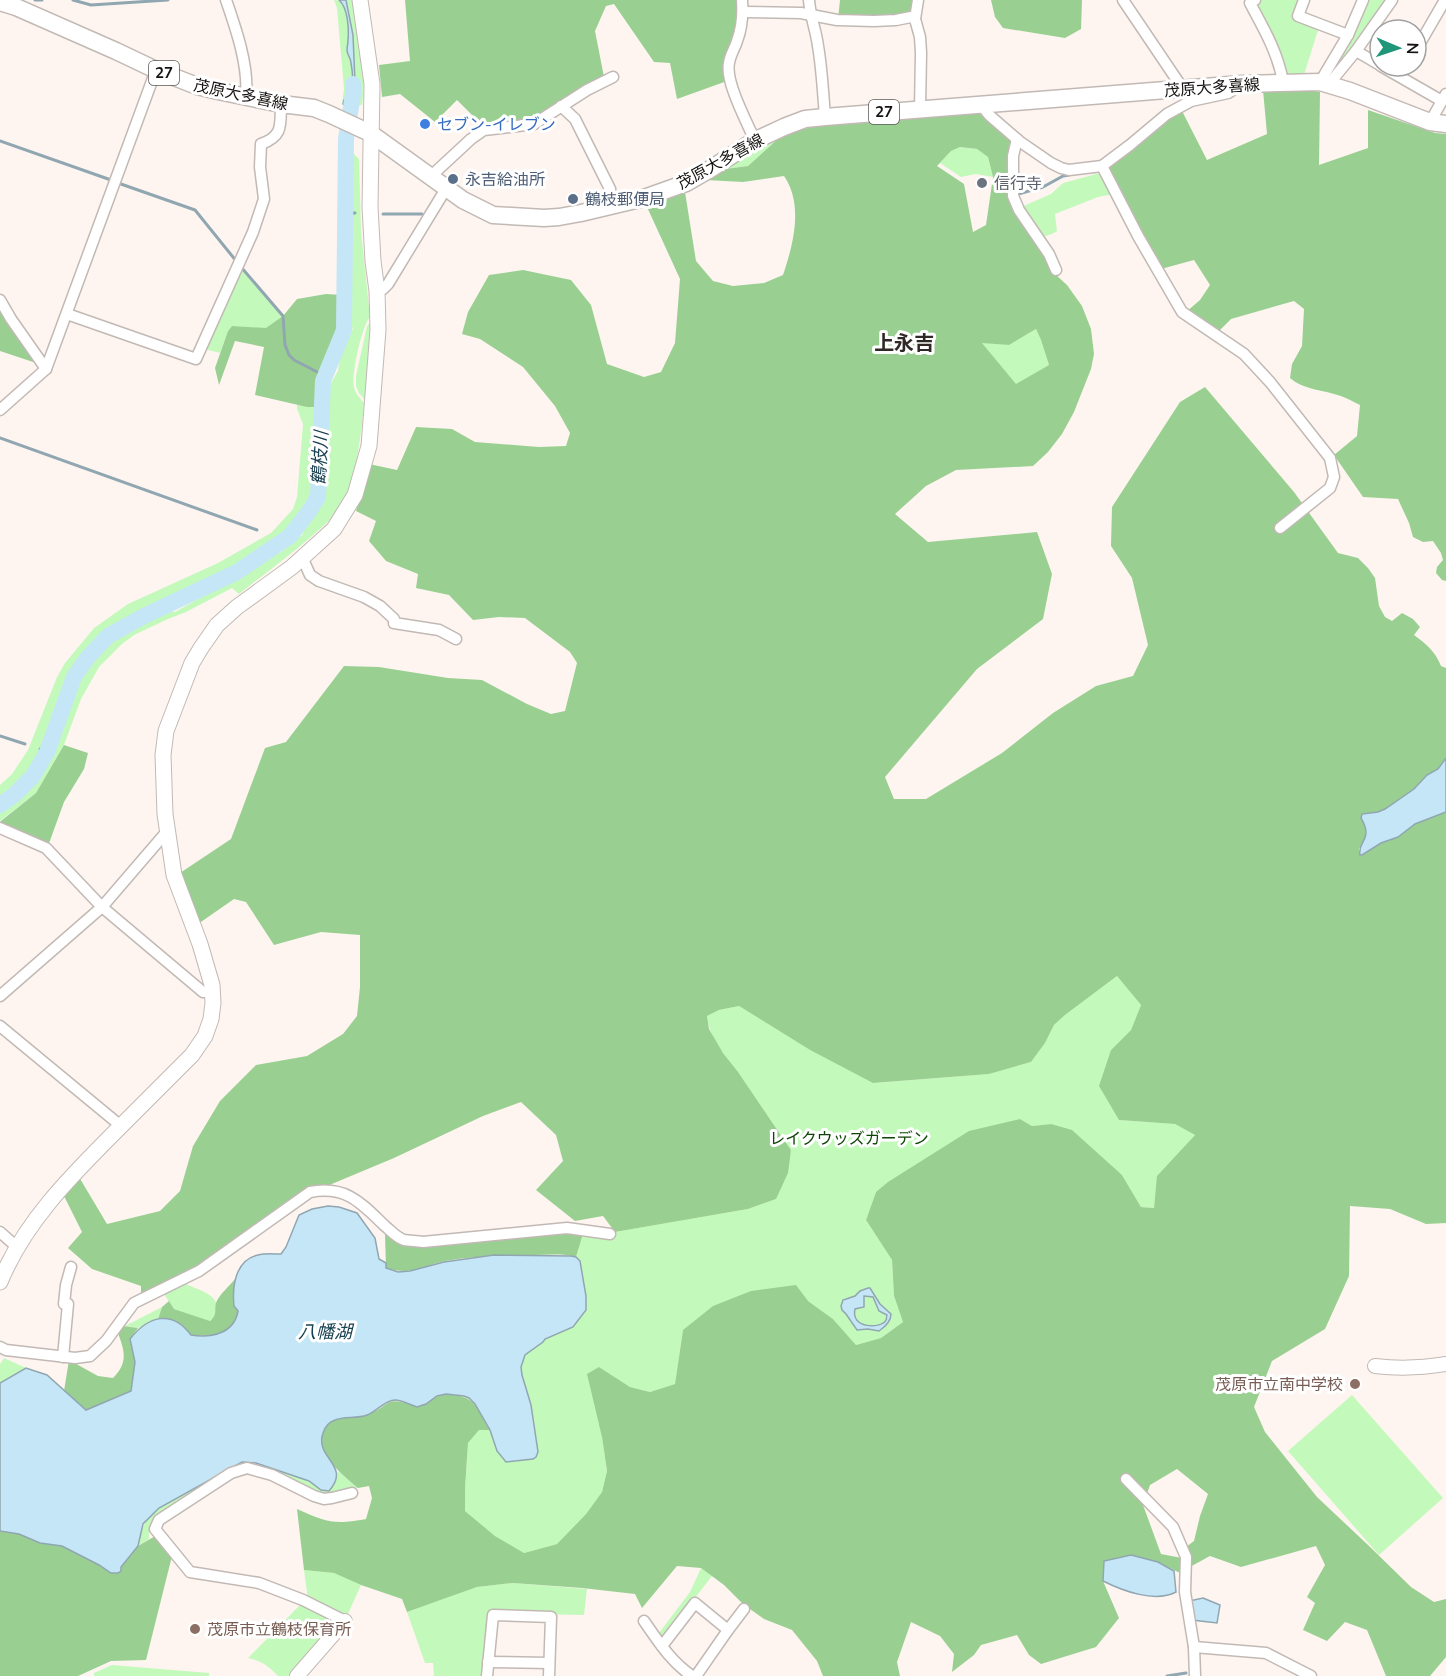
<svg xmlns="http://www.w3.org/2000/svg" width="1446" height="1676" viewBox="0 0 1446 1676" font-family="'Nunito Sans','Noto Sans JP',sans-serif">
<rect width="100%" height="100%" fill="#fef5f0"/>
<g fill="#c4f9bc">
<path d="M334,0L342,1C347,13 349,27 348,40C348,43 347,46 347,49C346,54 351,57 351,62C353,74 354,91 347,100H344L343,104H342L344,89L337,8Z"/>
<path d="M346,0H354C359,32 367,73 362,105L356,106L353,35Z"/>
<path d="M1260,0H1300L1294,17L1319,27L1304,75L1283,74L1254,5Z"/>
<path d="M1368,0H1389L1383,11L1329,76Z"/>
<path d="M780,137L748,166L725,169Z"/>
<path d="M960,147L977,149L988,157L993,177L976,174L961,177L940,163L951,151Z"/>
<path d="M348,148L359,159L361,231L370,317C362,326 351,374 354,387C355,393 360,398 364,403C361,435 357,477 341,506C334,518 322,527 312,536C288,557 263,575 239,594L232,588L186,612L168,619L134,635L122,644L99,667L81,699L64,745L36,793L0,821V810C19,797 36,781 47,760C55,745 59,729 64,713C76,673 99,641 137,622C151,615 159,608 175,612L267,560L270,556L281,552L302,535L327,483V441L324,434L327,390L338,371L341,350L353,328L348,324L350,261L348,259V214H355V212H349Z"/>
<path d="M1100,173L1114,194L1098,197L1055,214L1057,231C1052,235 1046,235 1041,238L1019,208L1051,194L1063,183Z"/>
<path d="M241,267L283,316L266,329L232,326L228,331L220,353L205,349Z"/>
<path d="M373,320L368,399H364L359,393L356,386V376L367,326Z"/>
<path d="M1036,329L1041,340L1049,365L1016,385L981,342L1009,345Z"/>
<path d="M297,404L318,407L319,439L315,496L309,510L283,538L260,555L136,617L109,634L82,663L72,680L44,754L33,773L16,791L0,803V785L12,774L28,750L57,677L65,663L94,628L128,604L218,563L271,533L293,509L297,497L303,424L297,409Z"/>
<path d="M1117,976L1141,1005L1131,1030L1111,1050L1119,1120L1175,1124L1195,1135L1158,1176L1154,1208L1141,1207L1122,1175L1051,1124L1032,1126L1020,1119L876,1192L866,1220L892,1260L894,1296L903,1322L881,1338L856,1345L833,1319L808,1301L683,1330L675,1384L650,1392L630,1387L600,1368L602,1437L607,1471L602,1492L586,1514L557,1544L524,1553L495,1536L465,1511V1488L468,1443L479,1430H490L515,1462C525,1459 535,1462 538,1452L531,1405L522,1374L521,1367L525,1355L543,1342L545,1339L573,1327L586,1310L580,1261L576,1257L583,1234L615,1232L748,1209L776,1199L791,1150C775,1126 758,1101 741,1077C727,1056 710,1042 707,1016L719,1010L739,1006L810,1050L874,1083L988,1074L1031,1062L1045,1043L1054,1025L1065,1015Z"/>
<path d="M186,1284C196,1289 218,1294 217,1308C216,1314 214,1318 209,1321L174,1309L164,1294Z"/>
<path d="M162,1307L158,1319L138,1328L125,1326Z"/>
<path d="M4,1358L26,1368L0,1383V1364Z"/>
<path d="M1352,1395L1443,1498L1379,1555L1288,1451Z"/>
<path d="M242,1462C262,1463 288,1472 307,1481C316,1485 320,1490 329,1491C335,1484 337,1480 338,1471L358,1488L335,1495L324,1496L248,1465L159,1516L149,1533V1539L138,1546C142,1527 144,1520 159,1508Z"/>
<path d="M701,1568L712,1576L664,1638L659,1633L690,1592Z"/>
<path d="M304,1570L334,1573L361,1585L347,1616L308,1600Z"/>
<path d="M513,1583L587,1589L584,1615L489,1613L483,1676H434L433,1663H425L407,1612L477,1587Z"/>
<path d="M300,1605L331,1618L330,1626L290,1676H278C268,1666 262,1661 248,1658Z"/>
<path d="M112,1665L209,1673V1676H94V1673Z"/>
</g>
<g fill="#99d091" fill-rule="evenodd">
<path d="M405,0H739L740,24L727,81L677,99L670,63L654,62L614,4L606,6L595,31L604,77L534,122L485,128L457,100L435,122L400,94L382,97L379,65L410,61Z"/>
<path d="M840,0H921L917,17L838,19Z"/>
<path d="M991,0H1082L1081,29L1065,38L1003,28L995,17Z"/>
<path d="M1299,88L1320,92L1319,165L1368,148V110L1435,133L1446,134V581L1442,580L1436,573L1437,567L1443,560L1441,553L1433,541L1423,542L1413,537L1409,523L1398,499L1363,497L1334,455L1357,436L1360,405C1352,401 1343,396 1334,394C1317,389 1303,389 1290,378L1292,364L1302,346L1304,309L1294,301L1231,319L1217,333L1186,312L1200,300L1210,285L1194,260L1161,269L1108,172L1109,164L1181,109L1207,160L1267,134L1263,90Z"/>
<path d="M977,112L1015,139L1011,196L1056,275L1067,285L1082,306L1091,329L1094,354L1091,369L1074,412L1062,434L1048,452L1033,466L956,470L926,486L895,514L928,542L1037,532L1052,574L1043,619L977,669L885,777L894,799H926L1002,753L1053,713L1096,686L1133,676L1148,645L1132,578L1111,546L1112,507L1180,402L1205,387L1294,492L1338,553L1358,558L1368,568L1375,578L1379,606L1385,617L1392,621L1402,613L1413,619L1420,627L1414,635C1426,644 1435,651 1441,666L1446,668V758L1438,769L1427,775L1414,789L1385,809L1378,812L1362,814L1361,818C1368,830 1367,838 1359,849L1361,856L1362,855L1381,843L1398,837L1415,824L1446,812V1223L1426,1224L1390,1209L1350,1206L1349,1276L1325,1329L1272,1361L1254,1407L1265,1432L1317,1497L1368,1545L1411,1587L1434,1602L1446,1599V1657L1430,1676H1386L1367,1630L1345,1622L1327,1641L1303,1630L1315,1603L1307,1597L1325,1565L1316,1546L1241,1567L1210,1556L1188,1568L1186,1547L1194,1541L1200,1516L1208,1494L1177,1469L1150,1485L1143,1505L1161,1554L1182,1558V1574L1158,1562L1104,1561L1103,1581L1119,1618L1096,1647L1041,1664L1029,1655L1017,1635L981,1645L974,1655L952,1672L954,1654L940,1636L911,1622L897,1662L900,1676H823L817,1661L792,1630L764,1619L743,1604L724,1585L701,1568L677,1566L642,1608L635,1594L582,1588L513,1583L477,1587L407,1612L402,1599L361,1585L334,1573L304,1570L297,1509C326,1522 334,1525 366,1519L372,1498L369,1486L358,1488C344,1476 315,1454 323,1433C325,1427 329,1422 335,1420C345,1416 357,1419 367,1415C394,1404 383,1395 417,1407C425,1404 431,1398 439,1396C443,1394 448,1395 453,1395C478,1397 478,1412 490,1430H479L468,1443L465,1488V1511L495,1536L524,1553L557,1544L586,1514L602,1492L607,1471L602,1437L587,1374L599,1367L630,1387L650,1392L675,1384L683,1330L713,1306L751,1291L796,1285L808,1301L833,1319L856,1345L881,1338L903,1322L894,1296L892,1260L866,1220L876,1192L888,1182L969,1131L1020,1119L1032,1126L1051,1124L1072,1130L1122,1175L1141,1207L1154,1208L1157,1176L1195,1135L1175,1124L1119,1120L1099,1086L1111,1050L1131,1030L1141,1005L1117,976L1065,1015L1054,1025L1045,1043L1031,1062L989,1074L873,1083L810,1050L739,1006L719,1010L707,1016L709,1029L723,1053L738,1072L791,1150L788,1173L776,1199L748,1209L615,1232L603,1216L575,1221L536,1190L563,1161L556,1135L521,1102L483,1116L394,1158L327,1186L189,1273L141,1296V1286L92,1269L68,1248L82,1232L63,1194L79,1177L107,1224L160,1211L180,1191L193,1146L220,1101L256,1065L307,1056L343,1034L357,1016L360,987V935L321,932L274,945L246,902L234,899L198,924L180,873L231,839L265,748L286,742L344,666L379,667L448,678L482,680L527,704L551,714L565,711L577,663L570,652L525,618L499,617L473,620L449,595L416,588L418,574L386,561L369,541L376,521L356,511L369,464L397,470L416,427L452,429L475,442L539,447L566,446L570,433L555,406L523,367L480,339L462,334L468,312L489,275L523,270L571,280L591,305L607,364L644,377L661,372L675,343L680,279L647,207L685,192L696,261L713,281L733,286L764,283L783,275C793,245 804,205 784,176L743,182L706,180L725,169L748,166L780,137L802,129L826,125ZM960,147L977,149L988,157L993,177L986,225L973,232L964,184L937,166L951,151ZM1036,329L1041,340L1049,365L1016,384L982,343L1009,345Z"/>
<path d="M326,294L343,295C343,306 344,318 342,329C338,356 316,378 318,407H307L255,395L264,347L235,341L219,385L215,368L228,331L232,326L266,328L283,316L297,299Z"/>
<path d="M0,305L36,361L33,362L0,351Z"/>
<path d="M64,745L88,753L84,769L64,802L48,846L0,826L1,821L36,793Z"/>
<path d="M571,1231L583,1234L576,1257C563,1253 548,1255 534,1255C504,1255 475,1256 445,1261C423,1266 410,1276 386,1268L385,1234L402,1244Z"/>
<path d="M236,1278L233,1297L238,1311L237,1316L231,1326L225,1332L212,1336L191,1335C181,1321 175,1319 158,1319L162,1307L169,1301L174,1309L210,1321C218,1314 214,1311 216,1303C218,1296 231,1284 236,1278Z"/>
<path d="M123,1326L138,1328L130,1339L135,1362L131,1391L86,1410L64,1391L69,1360L98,1376L113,1378C128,1363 125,1352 118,1333Z"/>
<path d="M0,1531L19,1534L40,1543L62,1546L99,1565L111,1573L120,1567L138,1546L157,1535L172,1556L146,1660L111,1661L78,1676H0Z"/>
</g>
<g fill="#c5e6f6" stroke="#90a6b1" stroke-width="1.5" fill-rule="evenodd">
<path d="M339,0H346L353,35L356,106L349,107L343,104L344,100H347C354,91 353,74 351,63C351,58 347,55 347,50C347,45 348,45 348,40C349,29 348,8 339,0Z"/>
<path d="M1446,758V812L1415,824L1398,837L1381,843L1362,855H1360C1357,841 1374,840 1361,818L1362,814L1378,812L1385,809L1414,789L1427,775L1438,769Z"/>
<path d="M328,1206L339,1207L357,1213L375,1238L379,1259L386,1263V1268L398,1272L410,1271L444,1262L494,1255L571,1256L576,1257L580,1261L586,1296V1310L573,1327L545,1339L543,1342L525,1355L521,1367L522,1375L531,1405L538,1452L536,1457L533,1459L506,1462L497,1451L490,1430L475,1404L469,1398L464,1396L446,1394L437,1396L426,1404L417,1407C410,1405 402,1400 395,1400C385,1400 376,1412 367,1415C357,1419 344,1416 335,1420C329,1422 325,1427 323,1433C314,1458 352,1465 329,1491L321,1490L309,1481L256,1463L242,1462L159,1508L143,1524L138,1546L121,1567V1571L118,1573H111L99,1565L62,1546L40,1543L19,1534L0,1531V1383L26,1368L47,1375L86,1410L131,1391L135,1362L130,1339C148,1316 172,1309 191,1335C211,1338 234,1334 238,1311L234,1306C232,1287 235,1260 258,1255C265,1253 274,1254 281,1254L286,1247L299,1215L312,1209Z"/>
<path d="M868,1288H870L880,1304L891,1314C891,1322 885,1327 879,1331L868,1329L857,1330L846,1314L842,1310L841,1306L843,1300L855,1296L860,1291ZM864,1296L873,1297L879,1311L887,1315C886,1317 887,1319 886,1320C882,1329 850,1329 855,1309L864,1307Z"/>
<path d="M1131,1555L1158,1562L1174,1571L1176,1592C1155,1603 1123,1591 1103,1581L1104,1561Z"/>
<path d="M1203,1598L1220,1605L1217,1623L1192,1620L1189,1601Z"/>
</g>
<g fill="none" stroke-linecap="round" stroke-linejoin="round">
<g stroke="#90a6b1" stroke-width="3">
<path d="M35,0H42"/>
<path d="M73,0L91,5L168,0"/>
<path d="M0,141L111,180"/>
<path d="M118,183L195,210L237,262"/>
<path d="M1015,195L1043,187L1063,176L1069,175"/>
<path d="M345,214L355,213"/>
<path d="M383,214H422"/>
<path d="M241,267L283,316L285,345L289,355L294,360L325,376"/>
<path d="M0,438L257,530"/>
<path d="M0,736L25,744"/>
<path d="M40,749L47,752"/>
<path d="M1167,1676L1186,1673"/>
</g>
<path stroke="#c5e6f6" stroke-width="16" d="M0,805L14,795L33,776L47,752L74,677L88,657L108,636L144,616L237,572L290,536L310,510L318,497L323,381L344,330L346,139L353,94V84"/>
<g stroke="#c2b9b5" stroke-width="13">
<g id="minor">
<path d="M226,0C236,29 249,66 246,97"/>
<path d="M742,0C743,14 742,28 737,41C735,48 730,55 729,63C725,82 747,122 755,141"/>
<path d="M809,0C810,16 816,30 818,46C822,69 823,93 825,117"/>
<path d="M918,0L915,19L920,37L921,53L920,109"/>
<path d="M1123,0L1183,89"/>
<path d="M1255,0L1250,3C1264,29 1278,53 1283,82"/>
<path d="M1304,0L1298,16L1348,35"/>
<path d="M743,12L801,13L837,20L874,21L896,20L911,17L915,19"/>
<path d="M1416,50L1445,0"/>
<path d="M1356,51L1380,65"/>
<path d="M1381,66L1442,101"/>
<path d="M1320,82L1348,35L1363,0"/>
<path d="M1329,84L1356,51L1392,0"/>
<path d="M981,105L989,115L1019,141L1051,163L1061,168L1069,170L1102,166L1130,145L1167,114L1191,101L1228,93L1234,89"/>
<path d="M561,106L575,119L610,189L613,206"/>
<path d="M1430,122L1446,94"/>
<path d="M1017,139L1013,156V196L1019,210L1049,254L1056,270"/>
<path d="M1102,166L1138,236L1182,312L1244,354L1270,382L1330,458L1334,477L1330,488L1280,528"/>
<path d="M430,177L471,139L484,130L534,124L587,90L613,77"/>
<path d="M377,291L383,289L388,284L447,187"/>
<path d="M0,300L11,319L46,369"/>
<path d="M67,314L196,359L253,232L264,199L260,167L261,144C284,136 280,124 281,104"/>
<path d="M0,410L46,369L156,70"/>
<path d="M302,557L310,575L319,581L364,597L380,606L394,619V623L439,630L456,639"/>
<path d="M0,828L46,848L102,907L203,992H213"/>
<path d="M0,996L102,907L163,836L168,834"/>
<path d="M0,1026L121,1126"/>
<path d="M0,1232L17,1247"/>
<path d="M0,1347L6,1350L75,1358L90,1356L106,1341L134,1303L199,1271L310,1192C346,1185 361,1203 385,1226C391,1231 397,1238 404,1240C410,1241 417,1241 423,1242L567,1228L610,1234"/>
<path d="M63,1357L68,1304H64L66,1285L71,1267"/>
<path d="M1126,1479L1173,1527L1186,1557L1185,1592L1194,1647L1195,1676"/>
<path d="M345,1621L303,1600L259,1583L190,1572L155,1529L159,1520L231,1473L247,1468L272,1475L314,1496L324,1499L332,1498L352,1493"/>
<path d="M644,1621C658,1641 671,1662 692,1676"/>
<path d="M728,1630L744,1609"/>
<path d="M662,1646L695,1603L728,1630L696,1676"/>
<path d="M1194,1647L1266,1653L1311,1676"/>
<path d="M488,1662L549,1663"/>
<path d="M487,1676L493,1615L551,1617L549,1676"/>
</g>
</g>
<g stroke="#c2b9b5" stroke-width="16">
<g id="tertiary">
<path d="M1375,1366C1400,1369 1422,1368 1446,1364"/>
<path d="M297,1676L345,1621"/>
</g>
</g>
<g stroke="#c2b9b5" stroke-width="17">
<path id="secondary" d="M0,1282C24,1223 70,1177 114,1133C140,1107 166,1081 192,1055L205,1036L211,1019L213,1003L212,985L200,944L174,875L165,814L163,755L166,731L192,663L201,648L217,625L237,607L292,567L334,529L355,495L369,446L378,330L377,291L373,261L370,207L372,84L360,0"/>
</g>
<g stroke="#c2b9b5" stroke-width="19">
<path id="primary" d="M0,2L16,7L116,51L156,70L197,86L218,91L281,104L314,108L329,114L370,133L463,200L493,215L544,218L559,217L581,213L644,198L686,183L712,168L754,141L784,127L805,119L825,117L1242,84L1320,82L1350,91L1430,122L1446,124"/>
</g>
<use href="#minor" stroke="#fff" stroke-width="10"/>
<use href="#tertiary" stroke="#fff" stroke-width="14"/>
<use href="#secondary" stroke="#fff" stroke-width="15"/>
<use href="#primary" stroke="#fff" stroke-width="16"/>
</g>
<circle fill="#3f7fe0" stroke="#fff" stroke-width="2" cx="425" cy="124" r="6"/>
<g fill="#5c6f8a" stroke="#fff" stroke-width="2">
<circle cx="453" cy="179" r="6"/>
<circle cx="573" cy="199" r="6"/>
</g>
<circle fill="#6b7280" stroke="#fff" stroke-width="2" cx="982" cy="183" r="6"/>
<g fill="#8d6e63" stroke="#fff" stroke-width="2">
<circle cx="1355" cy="1384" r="6"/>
<circle cx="195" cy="1629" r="6"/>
</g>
<g text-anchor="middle" stroke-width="6" stroke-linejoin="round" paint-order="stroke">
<g fill="#fff" stroke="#5b5958" stroke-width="1.5">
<rect x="149" y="61" width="30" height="24" rx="4.5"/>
<rect x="869" y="100" width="30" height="24" rx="4.5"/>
</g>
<g font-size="15" font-weight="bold" fill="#151211">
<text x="164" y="78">27</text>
<text x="884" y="117">27</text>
</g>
<g font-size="16" fill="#151211" stroke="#fff">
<text transform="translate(1212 87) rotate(-4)" y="6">茂原大多喜線</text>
<text transform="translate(241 94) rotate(12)" y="6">茂原大多喜線</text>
<text transform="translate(720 161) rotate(-29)" y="6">茂原大多喜線</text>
</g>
<g font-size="16" fill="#366cbe" stroke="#fff" text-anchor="start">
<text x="437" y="130">セブン-イレブン</text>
</g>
<g font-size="16" fill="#4e5e75" stroke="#fff" text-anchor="start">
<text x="465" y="185">永吉給油所</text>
<text x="585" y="205">鶴枝郵便局</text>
</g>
<g font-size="16" fill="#5b616d" stroke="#fff" text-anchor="start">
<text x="994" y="189">信行寺</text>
</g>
<g font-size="16" fill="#0e4505" stroke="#fff">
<text x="849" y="1144">レイクウッズガーデン</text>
</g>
<g font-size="16" fill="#785e54" stroke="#fff" text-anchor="end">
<text x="1343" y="1390">茂原市立南中学校</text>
<text x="207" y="1635" text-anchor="start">茂原市立鶴枝保育所</text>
</g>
<g font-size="18" font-style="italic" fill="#174050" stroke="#fff">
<text transform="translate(320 458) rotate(-87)" y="6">鶴枝川</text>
<text x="325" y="1338">八幡湖</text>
</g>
<g font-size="20" font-weight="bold" fill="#2f2825" stroke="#fff">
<text x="904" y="350">上永吉</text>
</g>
</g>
<g transform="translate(1398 48) rotate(92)"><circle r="28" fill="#ffffff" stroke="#a1a0a0" stroke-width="1.5"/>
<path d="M0-4.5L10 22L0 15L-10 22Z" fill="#1f9579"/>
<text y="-9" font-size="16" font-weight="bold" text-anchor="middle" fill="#151211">N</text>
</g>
</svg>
